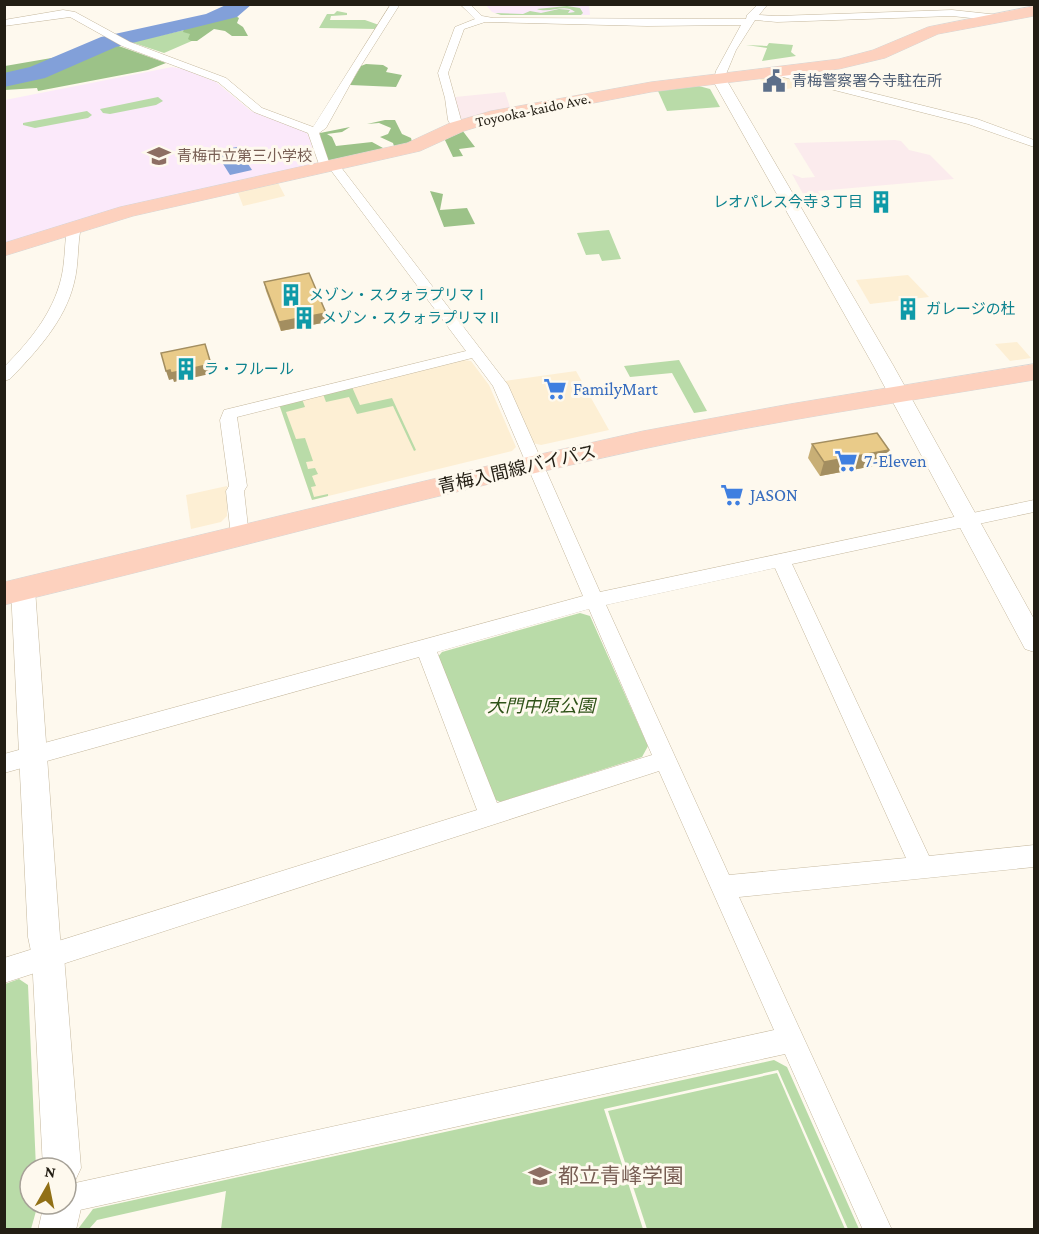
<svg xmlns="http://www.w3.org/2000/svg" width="1039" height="1234" viewBox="0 0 1039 1234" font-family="'Crimson Pro','Noto Sans JP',serif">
<rect width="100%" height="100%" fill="#fef9ee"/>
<g fill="#fdefd4">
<path d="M782,76L816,85L771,91L759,78Z"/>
<path d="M277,181L285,196L243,206L237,190Z"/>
<path d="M908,275L929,297L870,304L856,280Z"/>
<path d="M1017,342L1031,358L1010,361L995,344Z"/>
<path d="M463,360L471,361L489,385L516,447L512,451L312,500L279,404Z"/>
<path d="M576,371L609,430L541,445L533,443L505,381Z"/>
<path d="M227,486V516L221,522L191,529L186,495Z"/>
</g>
<g fill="#fbebed">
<path d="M505,92L511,110L464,120L458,119L455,97Z"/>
<path d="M895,140L901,141L909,150L930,155L954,179L818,191L823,200L807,201L792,174L802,178L815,177L794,143Z"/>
</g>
<g fill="#fbe9fa">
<path d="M477,5H589L590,15H501L492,12L486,5Z"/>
<path d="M172,67L183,69L216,82L251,111L306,132L310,138L315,164L5,245V100Z"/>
</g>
<g fill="#b9dba8">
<path d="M567,6L580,8L583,13L581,15H501L495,13L523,14L530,11L541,13L559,9L570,10L568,13L575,12C565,3 549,14 537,9Z"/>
<path d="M337,11L347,13V15L331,16L330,20H365L379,25L376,29L319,28L327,14H334Z"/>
<path d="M189,29L194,40L164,53L131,42Z"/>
<path d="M769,43L793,45L791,52L796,56L762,61L767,48L746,45L767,46Z"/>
<path d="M695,85L710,89L720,107L667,111L658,91Z"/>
<path d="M158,97L163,101L156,105L110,114L103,113L100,109Z"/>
<path d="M87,111L92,115L88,118L35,128L23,125V123Z"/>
<path d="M609,230L621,259L602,261L599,254L586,255L577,233Z"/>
<path d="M679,360L707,411L694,413L672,373L630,377L624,366Z"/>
<path d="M352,387L360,405L392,398L416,450L414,451L393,406L357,414L349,397L326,402L323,394Z"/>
<path d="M302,399L305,407L286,412L296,439L305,438L313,461L306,462L308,469L315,468L318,474L312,476L316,486L311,487L314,497L328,494V496L312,500L279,404Z"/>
<path d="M580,613L590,616L648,746L642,757L500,802L490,797L436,659L442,652Z"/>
<path d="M19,979L28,985L36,1168H30V1204H38L31,1229H5V984Z"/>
<path d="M774,1060L787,1067L859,1229H848L778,1070L604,1109L643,1229H221L226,1191L97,1220L89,1229H78L93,1209Z"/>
<path d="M777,1073L845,1229H647L608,1111Z"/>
</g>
<g fill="#9cc288">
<path d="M232,14L239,18L237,23L243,27L248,36H232L225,31L214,29L197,41H191L188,39L190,34L183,32L184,29Z"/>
<path d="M116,45L166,63L148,70L38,91L37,88L5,90V82L46,73Z"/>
<path d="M63,56L26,71L5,75V66Z"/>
<path d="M366,64L383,65L388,68L386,72L402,75L396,87L350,85L361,66Z"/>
<path d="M385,120H395L402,134L411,138L412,142L406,145L394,146L393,143L380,137L388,134L391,128L379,123L367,124Z"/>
<path d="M350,127L342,132L327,134L332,137L336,146L372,142L383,148L382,151L328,161L321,146L320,133Z"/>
<path d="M462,130L475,147L459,149L463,156L453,157L444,138Z"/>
<path d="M430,191L443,194L440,210L467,208L475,224L444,227Z"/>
</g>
<path fill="#82a0d9" d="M237,147L252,170L230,175L215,151Z"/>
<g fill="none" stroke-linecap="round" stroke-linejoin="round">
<path fill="#82a0d9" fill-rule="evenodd" d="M228,4H252L237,17L116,47L45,78L4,87V73L30,67L101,37L206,14Z"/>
<g stroke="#c5b89e" stroke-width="1">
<g id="minor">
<path d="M391,4H400L357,72L326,128L319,133L329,162H337L508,385L600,592L1034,500V512L792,564L929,856L1034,845V867L739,897L892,1230H863L785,1054L66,1213L56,1209L54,1204H66V1185L774,1030L659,771L4,983V958L477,810L419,657L4,773V754L583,596L493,386L472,358L237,417L247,486L244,491L249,536L246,541L240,543L234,541L231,536L226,491L229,486L220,420L224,410L466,351L330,169L321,170L308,133L254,112L218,82L122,46L70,17L4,26V20L63,10L75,12L130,42L226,78L262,108L313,127ZM775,568L906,858L729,875L606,605ZM589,609L652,755L497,803L437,652Z"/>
<path d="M460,4H470L482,16L493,18L746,19L747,15L758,4H768L759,15L777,16L952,10L999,15L1004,18L999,21L952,16L777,22L755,20L736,50L724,79L719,82L714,79L716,71L741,25L647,26L485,22L464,29L448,73L463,127L457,130L453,129L448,120L445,98L438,73L455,27L475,19Z"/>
<path d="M779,70L977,119L1034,140V147L968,124L775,75V71Z"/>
<path d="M74,223L81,227C77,246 79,264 74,283C65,321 36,352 10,379L4,381V367C32,339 57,308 63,269C65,255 65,241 67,227Z"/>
</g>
</g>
<g stroke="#c5b89e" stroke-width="1">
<g id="tertiary">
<path d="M719,75L726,79L893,365L1034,619V652L1025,649L873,365L712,79Z"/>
<path d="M23,580L32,582L35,589L60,937L64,956L81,1168L75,1181L66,1185V1168H43L32,956L28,937L11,589L14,582Z"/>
<path d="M66,1186L76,1191L82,1204L76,1230H38L44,1204H66Z"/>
</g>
</g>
<g stroke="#d7d6d5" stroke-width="1">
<g id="primary">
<path d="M1034,6V16L938,34L885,58L839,69L651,92L494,122L464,131L420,151L133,216L4,256V243L120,207L407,143L450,123L491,111L651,82L839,59L873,50L928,27Z"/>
<path d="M1034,364V380C903,402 772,421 643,449C428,495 217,554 4,605V582L483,467L643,431L790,404Z"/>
</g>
</g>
<use href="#minor" fill="#fff" fill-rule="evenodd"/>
<use href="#tertiary" fill="#fff" fill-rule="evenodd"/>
<use href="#primary" fill="#fdd1be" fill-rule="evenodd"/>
</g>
<g fill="#c8af76">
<path d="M264,282L326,313L327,322L281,331L266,291Z"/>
<path d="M812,444L889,450L884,464L820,476L808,458Z"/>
</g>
<g fill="#a38e60">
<path d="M326,313L327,322L281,331L279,322Z"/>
<path d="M211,364L214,373L174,382L173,379L169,380L166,371Z"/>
<path d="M889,450L884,464L820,476L824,462Z"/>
</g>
<g fill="#e9cb89" stroke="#a38e60" stroke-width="1.5">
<path d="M309,273L326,313L279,322L264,282Z"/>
<path d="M205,344L211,364L171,373L170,370L166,371L161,353Z"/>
<path d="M877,433L889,450L824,462L812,444Z"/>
</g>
<defs>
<g id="civic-bare" transform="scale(1.8)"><path d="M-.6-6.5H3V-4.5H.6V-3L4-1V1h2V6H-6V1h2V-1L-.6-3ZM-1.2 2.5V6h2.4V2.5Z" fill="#5c6f8a" stroke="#fef9ee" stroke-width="2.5" paint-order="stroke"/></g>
<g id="school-bare" transform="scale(1.8)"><path d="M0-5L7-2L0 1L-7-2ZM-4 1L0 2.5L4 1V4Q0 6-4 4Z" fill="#8d6e63" stroke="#fef9ee" stroke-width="2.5" paint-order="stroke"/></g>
<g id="building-bare" transform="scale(1.8)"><path d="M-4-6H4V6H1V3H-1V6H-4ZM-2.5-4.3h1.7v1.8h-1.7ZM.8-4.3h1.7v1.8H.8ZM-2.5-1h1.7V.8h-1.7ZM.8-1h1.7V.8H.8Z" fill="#0f9aa8" stroke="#fef9ee" stroke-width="2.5" paint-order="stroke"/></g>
<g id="supermarket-bare" transform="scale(1.8)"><path d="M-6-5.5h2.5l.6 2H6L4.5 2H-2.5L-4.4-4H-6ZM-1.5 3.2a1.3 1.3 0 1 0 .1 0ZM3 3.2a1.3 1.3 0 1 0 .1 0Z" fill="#3f7fe0" stroke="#fef9ee" stroke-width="2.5" paint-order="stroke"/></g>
</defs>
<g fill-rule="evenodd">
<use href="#civic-bare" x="774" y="81"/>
<use href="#school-bare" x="159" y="156"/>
<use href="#building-bare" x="881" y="202"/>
<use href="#building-bare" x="291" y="295"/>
<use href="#building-bare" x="908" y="309"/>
<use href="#building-bare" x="304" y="318"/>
<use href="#building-bare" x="186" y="369"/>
<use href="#supermarket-bare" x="555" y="389"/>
<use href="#supermarket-bare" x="846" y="461"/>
<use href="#supermarket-bare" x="732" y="495"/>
<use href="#school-bare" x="540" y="1176"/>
</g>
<g text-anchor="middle" stroke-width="6" stroke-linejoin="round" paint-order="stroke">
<g font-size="15" fill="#4e5e75" stroke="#fef9ee" text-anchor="start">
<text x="792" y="86">青梅警察署今寺駐在所</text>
</g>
<g font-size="15" fill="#231e14" stroke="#fef9ee">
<text transform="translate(533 110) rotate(-12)" y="5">Toyooka-kaido Ave.</text>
</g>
<g font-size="15" fill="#785e54" stroke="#fef9ee" text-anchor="start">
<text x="177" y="161">青梅市立第三小学校</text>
</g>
<g font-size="15" fill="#0d838f" stroke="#fef9ee" text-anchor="start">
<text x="863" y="207" text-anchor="end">レオパレス今寺３丁目</text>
<text x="309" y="300">メゾン・スクォラプリマⅠ</text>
<text x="926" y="314">ガレージの杜</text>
<text x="322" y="323">メゾン・スクォラプリマⅡ</text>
<text x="204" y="374">ラ・フルール</text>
</g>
<g font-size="18" fill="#366cbe" stroke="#fef9ee" text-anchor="start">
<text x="573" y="395">FamilyMart</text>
<text x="864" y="467">7-Eleven</text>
<text x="750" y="501">JASON</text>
</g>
<g font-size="18" fill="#231e14" stroke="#fef9ee">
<text transform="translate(517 469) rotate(-13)" y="6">青梅入間線バイパス</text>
</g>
<g font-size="18" font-style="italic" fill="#2e5217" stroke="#fef9ee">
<text x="541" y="712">大門中原公園</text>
</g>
<g font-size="21" fill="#785e54" stroke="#fef9ee" text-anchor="start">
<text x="558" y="1183">都立青峰学園</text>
</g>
</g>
<rect width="1039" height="1234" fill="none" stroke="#231e14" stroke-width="12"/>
<g transform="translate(48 1186) rotate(9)"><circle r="28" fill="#fef9ee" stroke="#a6a197" stroke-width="1.5"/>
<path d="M0-4.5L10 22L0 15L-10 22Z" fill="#917016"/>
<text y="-9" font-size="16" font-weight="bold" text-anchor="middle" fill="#231e14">N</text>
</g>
</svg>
